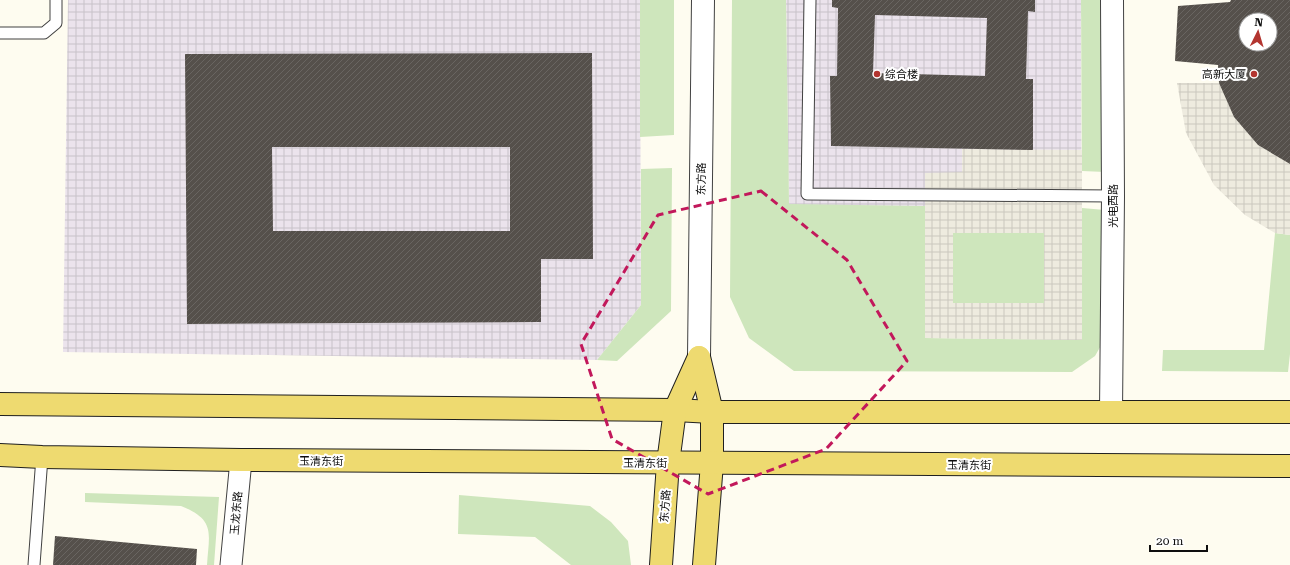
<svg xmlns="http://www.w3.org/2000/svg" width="1290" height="565" viewBox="0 0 1290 565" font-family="'Roboto Serif','Noto Sans SC',serif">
<defs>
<pattern id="industrial-grid" width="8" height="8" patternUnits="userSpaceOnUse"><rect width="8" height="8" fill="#ebe3ec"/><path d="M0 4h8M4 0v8" fill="none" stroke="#c8c2c9"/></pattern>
<pattern id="plaza-grid" width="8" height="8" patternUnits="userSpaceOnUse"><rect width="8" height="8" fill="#eeebdf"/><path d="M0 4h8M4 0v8" fill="none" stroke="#cbc8be"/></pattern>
<pattern id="building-hatch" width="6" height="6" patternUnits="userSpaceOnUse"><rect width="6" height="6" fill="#55504b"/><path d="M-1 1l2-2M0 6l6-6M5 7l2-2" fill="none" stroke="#696561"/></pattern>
</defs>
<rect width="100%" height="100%" fill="#fefcf0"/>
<g fill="url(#industrial-grid)">
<path d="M68,0H640L641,305L597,360L63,352Z"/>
<path d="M786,0H1081L1082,340L858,337L790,283Z"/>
</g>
<g fill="#cee6bc">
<path d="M640,0H674V135L640,137Z"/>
<path d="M732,0H786L789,204L925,206V338L1082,340V208L1105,210L1103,342L1095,356L1072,372L794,371L749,338L730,297Z"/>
<path d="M1081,0H1105V172L1082,171Z"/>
<path d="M672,168L671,311L617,361L597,360L641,305V169Z"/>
<rect x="953" y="233" width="91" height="70"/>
<path d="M1275,233L1290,235V354L1288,372L1162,371L1163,350H1264Z"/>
<path d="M85,493L219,497L214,565H207C209,533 216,520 181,506L85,502Z"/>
<path d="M459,495L590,506L611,522L628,541L631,565H571L535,537L458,534Z"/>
</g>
<g fill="url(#plaza-grid)" fill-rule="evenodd">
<path d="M1177,83H1219L1234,117L1258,145L1290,164V235L1275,233L1245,215L1214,185L1186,133Z"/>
<path d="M962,149L1082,150V340L925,338V173L962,172ZM953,233H1044V303H953Z"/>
</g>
<g fill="url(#building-hatch)" fill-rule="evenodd">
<path d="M832,0H1035V12L1028,11L1026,79H1033V150L831,146L830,76H837L838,8L832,7ZM875,15L987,18L985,76L873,73Z"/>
<path d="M1231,0H1290V164L1258,145L1234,117L1219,83L1218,65L1175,61L1178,6L1230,2ZM1246,20H1270V44H1246Z"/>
<path d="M592,53L593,259H541V322L187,324L185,54ZM272,147H510V231H273Z"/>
<path d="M55,536L197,549L196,565H53Z"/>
</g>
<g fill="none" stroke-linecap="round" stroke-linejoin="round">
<g stroke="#414141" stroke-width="13">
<g id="service">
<path d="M810,0L807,194L1113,196"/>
<path d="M0,33H44L56,23V0"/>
<path d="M34,565L42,457"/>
</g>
</g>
<g stroke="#414141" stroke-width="23">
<path id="minor" d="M231,565L241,460"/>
</g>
<g stroke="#414141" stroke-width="24">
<g id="tertiary">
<path d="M699,357L703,0"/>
<path d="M1111,412L1113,196L1112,0"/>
</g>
</g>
<g stroke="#1f1f1f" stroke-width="24">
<g id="primary">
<path d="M699,357L712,412V463L704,565"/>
<path d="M0,404L675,410L712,412H1290"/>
<path d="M0,455L42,457L241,460L1290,466"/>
<path d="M661,565L668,463L675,410L699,357"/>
</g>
</g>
<use href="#service" stroke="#fff" stroke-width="11"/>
<use href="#minor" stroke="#fff" stroke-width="21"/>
<use href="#tertiary" stroke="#fff" stroke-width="22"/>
<use href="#primary" stroke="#eeda70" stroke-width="22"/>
</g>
<path fill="none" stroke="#c2185b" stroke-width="3" stroke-dasharray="8 5" stroke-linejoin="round" d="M761,191L847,260L907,361L826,449L708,494L612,439L581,344L658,215Z"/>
<g fill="#b33530" stroke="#fff" stroke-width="1.5">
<circle cx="877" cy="74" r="4"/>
<circle cx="1254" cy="74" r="4"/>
</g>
<g text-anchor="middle" stroke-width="4" stroke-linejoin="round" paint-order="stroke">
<g font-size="11" fill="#0e0e0e" stroke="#fff" text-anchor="start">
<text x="885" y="78">综合楼</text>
<text x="1246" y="78" text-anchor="end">高新大厦</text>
</g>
<g font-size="11" fill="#0e0e0e" stroke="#fff">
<text transform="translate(701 179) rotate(-89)" y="4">东方路</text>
<text transform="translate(1113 206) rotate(-90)" y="4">光电西路</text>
<text x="321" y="465">玉清东街</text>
<text x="645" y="467">玉清东街</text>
<text x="969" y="469">玉清东街</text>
<text transform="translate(665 506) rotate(-86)" y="4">东方路</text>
<text transform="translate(236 513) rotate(-85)" y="4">玉龙东路</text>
</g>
</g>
<g transform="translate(1258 32) rotate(5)"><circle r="19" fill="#ffffff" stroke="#9f9f9f"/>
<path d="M0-3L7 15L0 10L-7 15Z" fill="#b33530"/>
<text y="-6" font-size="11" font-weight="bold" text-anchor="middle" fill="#0e0e0e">N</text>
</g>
<path d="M1150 545v6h57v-6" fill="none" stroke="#0e0e0e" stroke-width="2"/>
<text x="1156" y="545" font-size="12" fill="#0e0e0e" stroke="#ffffff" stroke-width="3" paint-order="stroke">20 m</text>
</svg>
